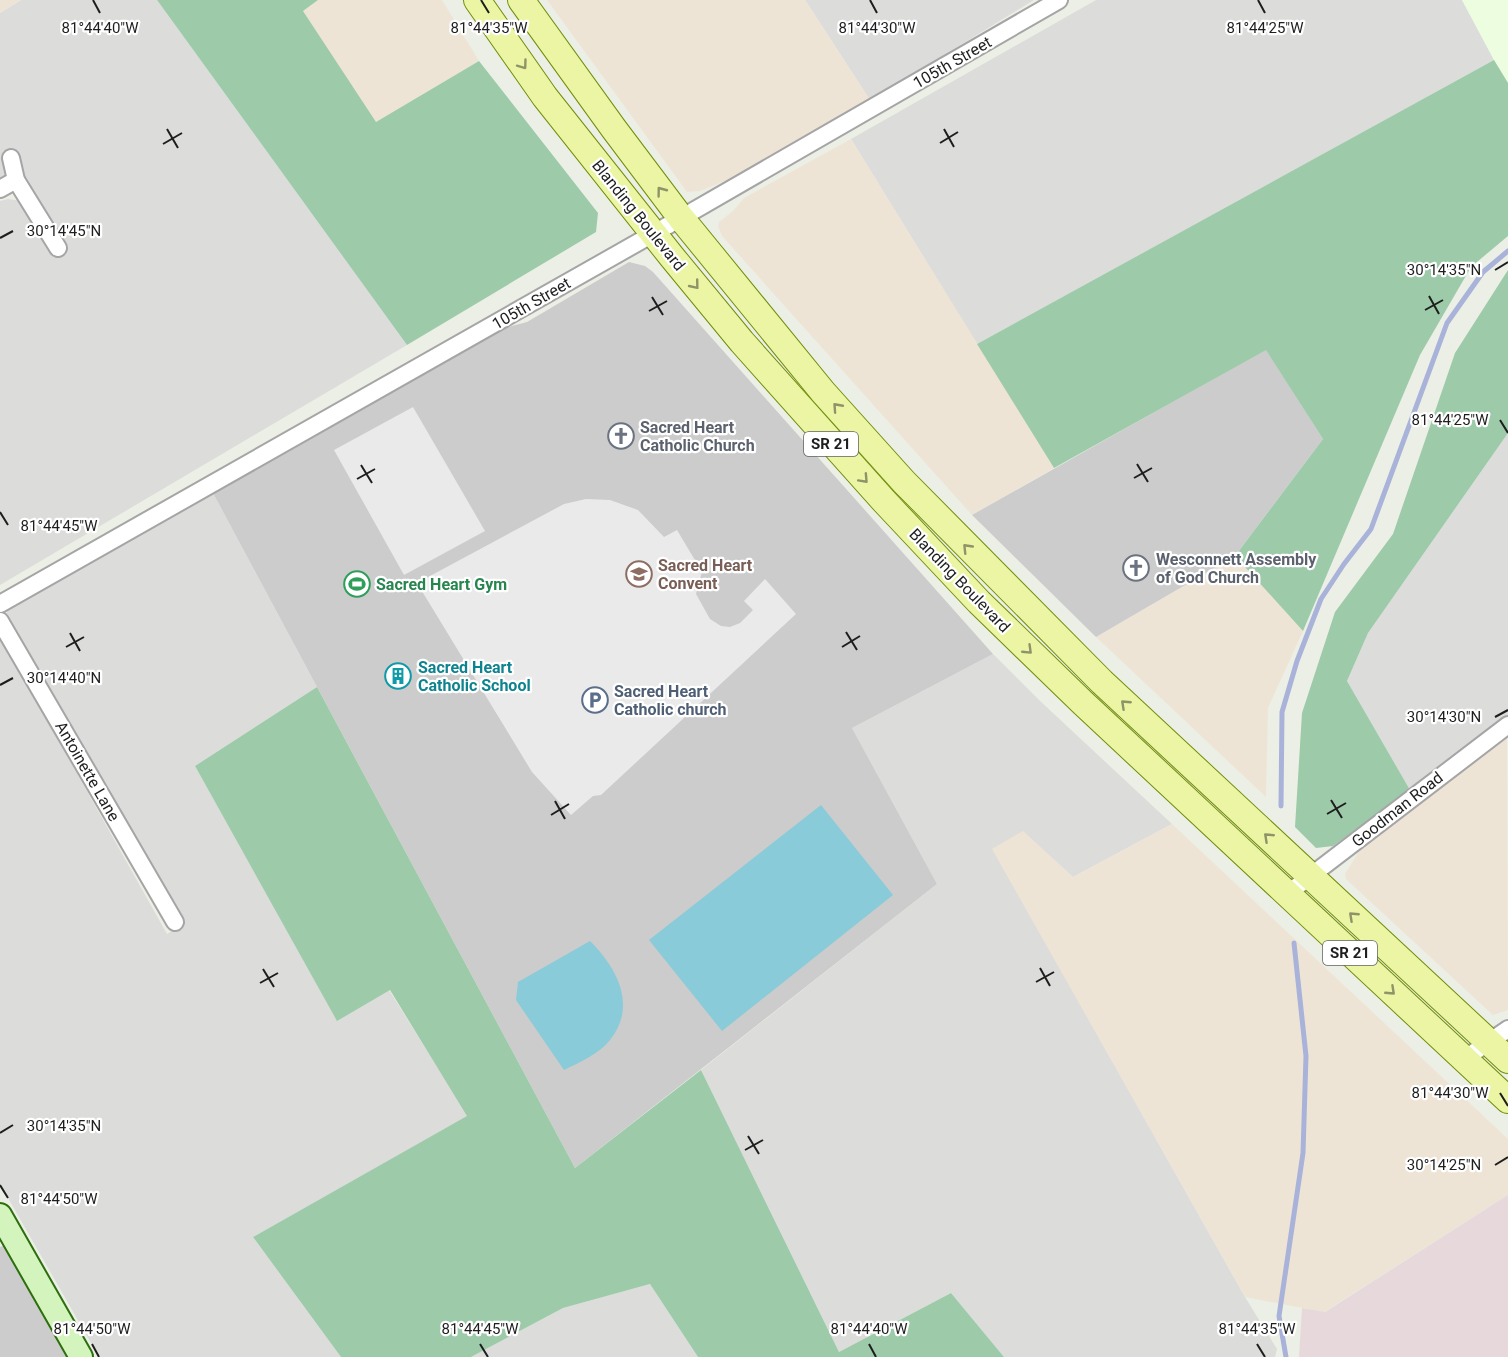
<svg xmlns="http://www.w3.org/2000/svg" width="1508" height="1357" viewBox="0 0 1508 1357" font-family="Roboto,sans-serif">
<rect width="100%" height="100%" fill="#ecefe5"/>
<g fill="#dcdcdb">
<path d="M21,0H157L407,345L0,585V201L8,199L21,201L65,248L23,175L9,172L0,182V13Z"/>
<path d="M805,0H1034L870,100Z"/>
<path d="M1096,0H1462L1494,60L977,344L851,139Z"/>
<path d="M1508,433V716L1410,790L1347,681L1368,633Z"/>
<path d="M213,493L317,687L195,766L337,1020L389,990L468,1116L253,1237L341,1357H99L0,1184V636L167,934L185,922L5,617L8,609Z"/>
<path d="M993,654L1039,700L1172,824L1073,877L1023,832L993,849L1245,1297L1277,1349L1275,1357H1004L951,1293L839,1352L701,1070L937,884L852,728Z"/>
<path d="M650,1284L698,1357H471L563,1308Z"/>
</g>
<g fill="#eee4d6">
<path d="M0,0H21L0,13Z"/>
<path d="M318,0H442L479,61L375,123L303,11Z"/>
<path d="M547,0H805L870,100L730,179L700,191L687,192Z"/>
<path d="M851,139L1054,468L972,515L722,236L718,226L719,222L733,211L744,198Z"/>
<path d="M1235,556L1303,631L1268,708L1266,797L1096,637Z"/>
<path d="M1507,735L1508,1010L1493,1015L1346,879L1345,874L1363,845Z"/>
<path d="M1172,824L1508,1139V1195L1324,1312L1245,1297L992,849L1023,831L1073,877Z"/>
</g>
<path fill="#e7d8dc" d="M1508,1195V1357H1299L1302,1308L1325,1312Z"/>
<path fill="#edfde0" d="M1462,0H1508V83L1494,60Z"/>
<g fill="#ccc">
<path d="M629,262L645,266L653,272L993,654L852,728L937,884L575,1168L213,493L496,330L527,322Z"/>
<path d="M1266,349L1323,439L1235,556L1096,637L972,515Z"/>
<path d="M7,1244L72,1357H0V1247Z"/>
</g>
<g fill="#9dcba9">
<path d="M157,0H318L303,11L376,122L479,61L598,213L596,232L407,345Z"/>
<path d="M1494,60L1508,83V236L1471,267L1420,355L1303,631L1235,556L1323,439L1266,350L1054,468L977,344Z"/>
<path d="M1508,270V433L1368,633L1347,681L1410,790L1333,846L1316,848L1295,827L1302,713L1335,612L1393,534L1455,353Z"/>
<path d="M317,687L575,1168L701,1070L839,1352L951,1293L1004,1357H698L650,1284L563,1308L471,1357H341L253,1237L467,1116L390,990L337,1021L195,766Z"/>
</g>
<g fill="#89cbd8">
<path d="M821,805L893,895L722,1031L649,940Z"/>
<path d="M590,941C616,967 638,1005 610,1040C599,1054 580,1062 564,1070L516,1000L518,982Z"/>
</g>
<g fill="#eaeaea">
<path d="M413,407L485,531L404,575L334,450Z"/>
<path d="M586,499L610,500L638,510L664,537L677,530L702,572L696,594L710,619L721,626L730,627L740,623L753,610L744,601L765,579L796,614L601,795L593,796L571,815L532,772L417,583L564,504Z"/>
</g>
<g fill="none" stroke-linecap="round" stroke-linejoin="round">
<g stroke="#a9b3d9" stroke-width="5">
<path d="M1281,806L1282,712L1297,661L1321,599L1344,564L1371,529L1447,323L1483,272L1508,251"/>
<path d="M1286,1357L1279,1316L1303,1153L1306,1056L1294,943"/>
</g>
<g stroke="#a5a5a5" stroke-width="20">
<g id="street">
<path d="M11,158L16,180L58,248"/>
<path d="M0,189L16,180"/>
<path d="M0,604L681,218L1059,0"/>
<path d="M0,621L175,922"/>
<path d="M1287,894L1508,725"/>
<path d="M1464,1059L1508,1029"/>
</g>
</g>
<g stroke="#2d6e0d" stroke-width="26">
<path id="secondary" d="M0,1215L81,1357"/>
</g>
<g stroke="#718e0b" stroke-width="28">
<g id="primary">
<path d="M477,0L545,97L672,257L742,342L884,501L979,602L1083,703L1508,1100"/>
<path d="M521,0L614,129L681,218L823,392L904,482L1102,682L1508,1060"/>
</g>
</g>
<use href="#street" stroke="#fff" stroke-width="16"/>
<use href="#secondary" stroke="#d3f5bd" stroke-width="22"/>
<use href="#primary" stroke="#ebf5a4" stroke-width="26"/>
</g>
<defs><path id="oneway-chevron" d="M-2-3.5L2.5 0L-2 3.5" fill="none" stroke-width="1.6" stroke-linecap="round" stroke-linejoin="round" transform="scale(1.5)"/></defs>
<g stroke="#8f9468">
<use href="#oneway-chevron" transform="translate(523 65) rotate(54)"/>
<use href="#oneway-chevron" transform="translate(661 191) rotate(-127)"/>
<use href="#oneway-chevron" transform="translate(695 285) rotate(51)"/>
<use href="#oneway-chevron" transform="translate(837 407) rotate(-132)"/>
<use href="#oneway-chevron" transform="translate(864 479) rotate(47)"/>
<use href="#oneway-chevron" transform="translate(967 548) rotate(-134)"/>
<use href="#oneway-chevron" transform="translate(1028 650) rotate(44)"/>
<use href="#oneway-chevron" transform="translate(1125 704) rotate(-137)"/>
<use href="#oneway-chevron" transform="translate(1268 837) rotate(-137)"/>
<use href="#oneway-chevron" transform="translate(1353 916) rotate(-137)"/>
<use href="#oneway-chevron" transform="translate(1391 991) rotate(43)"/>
</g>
<path fill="none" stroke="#1e1e1e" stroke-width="2" d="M93,0L100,13M481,0L489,13M870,0L877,13M1258,0L1265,13M167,129L178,148M944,129L954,147M940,143L958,132M163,144L182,133M0,238L13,231M1495,270L1508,262M1429,296L1439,314M652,297L663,315M1425,310L1443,300M649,311L667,301M1500,420L1508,433M1137,464L1148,482M361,465L372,483M1134,478L1152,468M357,479L375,469M0,512L8,525M846,632L857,650M70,633L80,651M66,647L84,637M842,647L860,636M0,685L13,678M1495,717L1508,710M1331,800L1342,818M555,801L565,819M1327,814L1346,803M551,815L569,804M1040,968L1050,986M263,969L274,987M1036,982L1054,972M260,983L278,973M1500,1093L1508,1106M0,1133L13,1125M748,1136L759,1154M745,1150L763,1140M1495,1165L1508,1157M0,1185L8,1198M92,1344L99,1357M480,1344L488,1357M869,1344L876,1357M1257,1344L1265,1357"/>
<defs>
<g id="church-ring" transform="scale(1.35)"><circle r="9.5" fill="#fff" stroke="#6b7280" stroke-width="1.5"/><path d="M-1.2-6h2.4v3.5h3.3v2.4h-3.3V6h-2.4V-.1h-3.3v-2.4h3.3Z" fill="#6b7280"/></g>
<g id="school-ring" transform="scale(1.35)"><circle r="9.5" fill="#fff" stroke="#8d6e63" stroke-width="1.5"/><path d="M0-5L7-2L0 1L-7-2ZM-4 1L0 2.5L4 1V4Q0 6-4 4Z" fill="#8d6e63"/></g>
<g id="stadium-ring" transform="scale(1.35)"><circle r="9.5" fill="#fff" stroke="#2e9e5b" stroke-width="1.5"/><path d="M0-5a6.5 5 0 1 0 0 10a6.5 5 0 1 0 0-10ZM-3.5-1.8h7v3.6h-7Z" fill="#2e9e5b"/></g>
<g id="building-ring" transform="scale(1.35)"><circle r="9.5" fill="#fff" stroke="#0f9aa8" stroke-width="1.5"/><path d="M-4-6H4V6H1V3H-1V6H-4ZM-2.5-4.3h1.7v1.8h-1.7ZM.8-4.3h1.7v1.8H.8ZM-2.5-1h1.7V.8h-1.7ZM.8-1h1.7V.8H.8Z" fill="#0f9aa8"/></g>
<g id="parking-ring" transform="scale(1.35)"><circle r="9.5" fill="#fff" stroke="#5c6f8a" stroke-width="1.5"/><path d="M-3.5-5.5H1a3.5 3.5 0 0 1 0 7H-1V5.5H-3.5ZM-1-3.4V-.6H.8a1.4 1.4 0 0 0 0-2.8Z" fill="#5c6f8a"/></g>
</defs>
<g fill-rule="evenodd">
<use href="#church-ring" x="621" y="436"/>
<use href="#church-ring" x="1136" y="568"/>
<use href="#school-ring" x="639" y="574"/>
<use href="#stadium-ring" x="357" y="584"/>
<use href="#building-ring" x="398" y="676"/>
<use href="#parking-ring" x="595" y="700"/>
</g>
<g text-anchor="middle" stroke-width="4.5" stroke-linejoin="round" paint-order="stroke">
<g fill="#fff" stroke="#626262" stroke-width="1.5">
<rect x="804" y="432" width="54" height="24" rx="4.5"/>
<rect x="1323" y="941" width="54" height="24" rx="4.5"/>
</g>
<g font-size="15" font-weight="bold" fill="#1e1e1e">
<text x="831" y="449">SR 21</text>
<text x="1350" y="958">SR 21</text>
</g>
<g font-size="16" fill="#1e1e1e" stroke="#fff">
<text transform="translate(952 62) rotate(-30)" y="6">105th Street</text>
<text transform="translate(639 215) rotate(51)" y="6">Blanding Boulevard</text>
<text transform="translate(531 303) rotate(-30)" y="6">105th Street</text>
<text transform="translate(960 580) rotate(46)" y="6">Blanding Boulevard</text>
<text transform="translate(88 771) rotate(60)" y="6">Antoinette Lane</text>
<text transform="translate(1397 809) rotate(-38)" y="6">Goodman Road</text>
</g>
<g font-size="16" font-weight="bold" fill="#5b616d" stroke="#fff" text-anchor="start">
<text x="640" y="433">Sacred Heart<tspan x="640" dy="18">Catholic Church</tspan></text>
<text x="1156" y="565">Wesconnett Assembly<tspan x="1156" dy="18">of God Church</tspan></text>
</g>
<g font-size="16" font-weight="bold" fill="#785e54" stroke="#fff" text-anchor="start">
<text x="658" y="571">Sacred Heart<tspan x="658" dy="18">Convent</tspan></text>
</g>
<g font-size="16" font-weight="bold" fill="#27864d" stroke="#fff" text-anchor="start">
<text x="376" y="590">Sacred Heart Gym</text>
</g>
<g font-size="16" font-weight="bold" fill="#0d838f" stroke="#fff" text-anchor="start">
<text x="418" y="673">Sacred Heart<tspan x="418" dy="18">Catholic School</tspan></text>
</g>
<g font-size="16" font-weight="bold" fill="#4e5e75" stroke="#fff" text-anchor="start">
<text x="614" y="697">Sacred Heart<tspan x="614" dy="18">Catholic church</tspan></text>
</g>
</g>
<g font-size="15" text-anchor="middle" fill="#1e1e1e" stroke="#fff" stroke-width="4.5" stroke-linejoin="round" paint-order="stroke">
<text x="100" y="33">81°44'40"W</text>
<text x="489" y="33">81°44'35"W</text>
<text x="877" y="33">81°44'30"W</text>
<text x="1265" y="33">81°44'25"W</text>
<text x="64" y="236">30°14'45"N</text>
<text x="1444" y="275">30°14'35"N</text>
<text x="1450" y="425">81°44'25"W</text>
<text x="59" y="531">81°44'45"W</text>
<text x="64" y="683">30°14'40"N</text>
<text x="1444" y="722">30°14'30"N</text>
<text x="1450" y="1098">81°44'30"W</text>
<text x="64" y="1131">30°14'35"N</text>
<text x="1444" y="1170">30°14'25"N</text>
<text x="59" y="1204">81°44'50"W</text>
<text x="92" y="1334">81°44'50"W</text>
<text x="480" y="1334">81°44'45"W</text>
<text x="869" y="1334">81°44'40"W</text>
<text x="1257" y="1334">81°44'35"W</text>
</g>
</svg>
